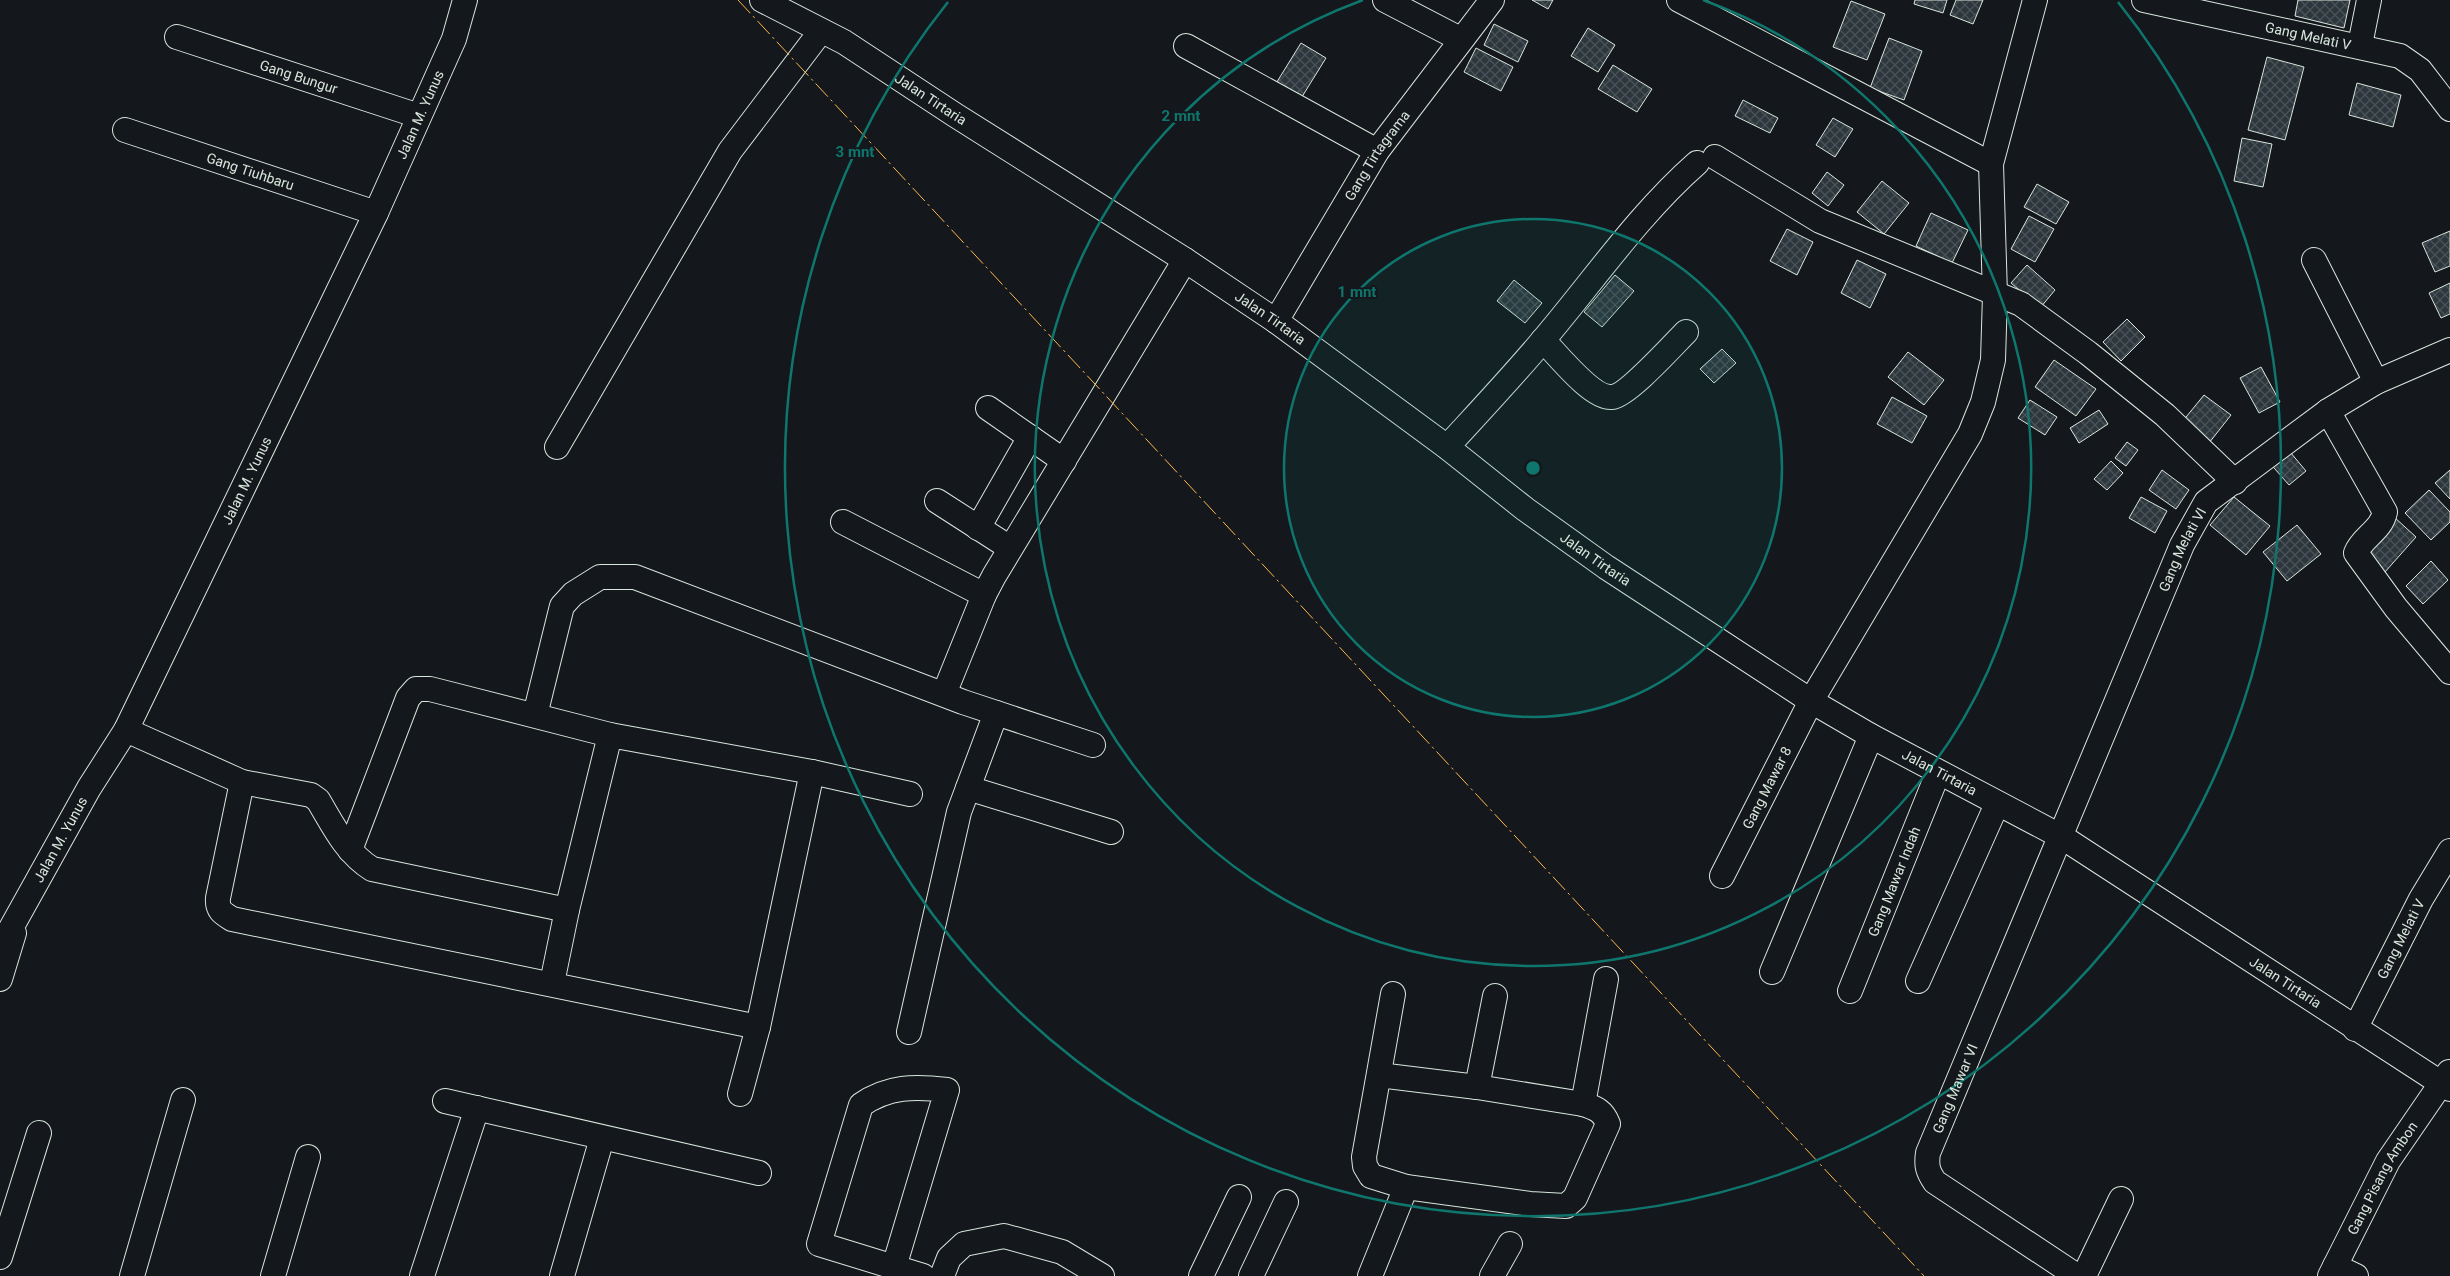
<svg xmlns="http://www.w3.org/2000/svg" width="2450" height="1276" viewBox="0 0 2450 1276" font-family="Roboto,sans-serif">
<defs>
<pattern id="building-cross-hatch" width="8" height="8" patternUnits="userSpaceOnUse" patternTransform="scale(1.25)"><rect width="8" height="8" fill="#2c363c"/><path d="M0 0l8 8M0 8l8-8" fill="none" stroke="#4a5358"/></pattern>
</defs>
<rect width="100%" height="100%" fill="#14181c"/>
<g fill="url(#building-cross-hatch)" stroke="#d8e6dc">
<path d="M1532,0H1553L1548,9Z"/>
<path d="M1915,0H1947L1943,13L1914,4Z"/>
<path d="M1956,0H1983L1973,24L1950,15Z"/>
<path d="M2298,0H2350L2344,28L2295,16Z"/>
<path d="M1851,1L1885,14L1867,60L1833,47Z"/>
<path d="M1494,24L1528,41L1518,62L1484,45Z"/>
<path d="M1588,28L1615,45L1598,72L1571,56Z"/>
<path d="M1889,38L1922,51L1904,100L1870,88Z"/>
<path d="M1301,43L1326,58L1300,100L1275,85Z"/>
<path d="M1476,48L1513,67L1501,91L1464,72Z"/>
<path d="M2267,57L2304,67L2285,140L2248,130Z"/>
<path d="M1613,65L1652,89L1637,112L1598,89Z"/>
<path d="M2357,83L2401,95L2393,127L2349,115Z"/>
<path d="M1743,100L1778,118L1770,133L1735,116Z"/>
<path d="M1833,118L1853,129L1835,157L1816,145Z"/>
<path d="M2242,138L2272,144L2263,187L2234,181Z"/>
<path d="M1827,172L1844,185L1828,206L1812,193Z"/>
<path d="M1882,181L1909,203L1884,234L1857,212Z"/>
<path d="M2037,184L2069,202L2056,224L2024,207Z"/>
<path d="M1931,213L1968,230L1952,263L1916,246Z"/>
<path d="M2029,216L2054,229L2035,262L2011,249Z"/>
<path d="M1787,229L1813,242L1797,275L1770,261Z"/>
<path d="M2450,231V266L2435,272L2422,243Z"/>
<path d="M1857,260L1886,274L1870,308L1841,293Z"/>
<path d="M2027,265L2055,290L2040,308L2011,283Z"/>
<path d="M1615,275L1634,291L1602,327L1584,312Z"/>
<path d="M1514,280L1542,303L1525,323L1497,301Z"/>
<path d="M2450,283V314L2441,318L2429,293Z"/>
<path d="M2127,319L2145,337L2121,361L2103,342Z"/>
<path d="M1722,349L1736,363L1714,383L1700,369Z"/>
<path d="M1908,352L1944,380L1924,405L1888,377Z"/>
<path d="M2054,360L2096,389L2076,416L2035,387Z"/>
<path d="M2261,367L2280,402L2259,413L2240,378Z"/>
<path d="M2204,395L2231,415L2209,443L2182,422Z"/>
<path d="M1892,397L1927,416L1912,443L1877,424Z"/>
<path d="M2030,400L2057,417L2045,435L2018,418Z"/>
<path d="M2099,410L2108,424L2079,443L2070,428Z"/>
<path d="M2127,442L2138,450L2126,466L2115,458Z"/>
<path d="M2285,446L2306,471L2289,485L2268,461Z"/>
<path d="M2111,461L2123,473L2107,490L2094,479Z"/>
<path d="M2162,470L2189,490L2176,509L2149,490Z"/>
<path d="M2450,470V499L2435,483Z"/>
<path d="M2429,490L2450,512V522L2431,540L2405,513Z"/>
<path d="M2141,497L2167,511L2155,533L2129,518Z"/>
<path d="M2234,497L2270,526L2246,555L2210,525Z"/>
<path d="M2394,517L2416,537L2385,572L2362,552Z"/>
<path d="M2297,525L2321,554L2287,581L2263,552Z"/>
<path d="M2431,561L2448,580L2423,604L2406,586Z"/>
</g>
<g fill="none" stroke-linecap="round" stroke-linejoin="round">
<g stroke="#d8e6dc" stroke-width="26">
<g id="minor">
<path id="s1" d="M762,0L844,42L955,115L1185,260L1276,321L1447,447L1525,509L1606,567L1811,701L1871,736L2062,837L2450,1089"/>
<path d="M1385,0L1460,39"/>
<path d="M1679,0L1991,164"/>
<path id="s2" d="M2144,0L2400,56L2420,70L2450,109"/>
<path id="s3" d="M177,37L419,116"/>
<path d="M2360,45L2369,0"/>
<path d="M1186,46L1377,151"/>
<path id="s4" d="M125,130L376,213"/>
<path d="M1715,157L1820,221L2021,304L2088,353L2165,415L2235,482"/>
<path d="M2314,260L2376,382"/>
<path id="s5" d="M1276,321L1377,151L1492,0"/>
<path d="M1543,340C1557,354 1592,399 1612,397C1627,396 1674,344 1686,332"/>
<path d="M988,408L1064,461"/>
<path d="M2328,411L2385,512C2381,531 2362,537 2356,553L2396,608L2450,672"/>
<path d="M557,447L730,151L821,31"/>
<path d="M1447,447C1480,411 1513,376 1544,339C1594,280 1639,214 1697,163"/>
<path d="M937,501L1010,548"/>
<path d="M843,522L984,595"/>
<path d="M978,528L1030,437"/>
<path d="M944,694L984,595L994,576L1185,260"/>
<path d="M535,715L562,606L573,594L600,577H635L963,702L1093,745"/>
<path d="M126,730L242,782L311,795L318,800C333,825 346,853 372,869L567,910"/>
<path d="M242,782L218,898C217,910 222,913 232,919L758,1027L812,772"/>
<path d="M968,788L1111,832"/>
<path d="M350,850L408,698L416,689H430L610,735"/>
<path id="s6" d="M1722,876L1811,701L1970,434L1983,402L1993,360L1995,295L1991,164L2035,0"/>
<path id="s7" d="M0,948L89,788L126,730L376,213L454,39L465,0"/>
<path d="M1772,972L1871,736"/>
<path d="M0,979L14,933"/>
<path d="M1918,981L1997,804"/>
<path d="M552,983L567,910L610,735L812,772L910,794"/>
<path id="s8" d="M1850,991L1938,773"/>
<path id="s9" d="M2355,1029L2421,899L2450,851"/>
<path d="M909,1032L959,812L996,713"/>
<path d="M1379,1075L1477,1087L1583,1104C1596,1108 1603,1111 1608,1124L1575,1198L1566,1206L1530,1204L1406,1187L1371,1176L1365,1166L1364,1157L1393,994"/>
<path d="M1477,1087L1495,996"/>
<path d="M740,1094L758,1027"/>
<path d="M445,1101L759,1173"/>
<path d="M1583,1104L1606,979"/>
<path d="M0,1257L39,1133"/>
<path d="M2335,1266L2356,1276"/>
<path d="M894,1267L947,1090C915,1086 888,1086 861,1105L819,1244L923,1276"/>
<path d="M132,1276L183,1100"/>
<path d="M273,1276L308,1157"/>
<path d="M422,1276L477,1108"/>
<path d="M562,1276L602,1138"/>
<path d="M942,1276L949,1258L964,1244L1004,1236L1062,1252L1102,1276"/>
<path d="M1201,1276L1239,1197"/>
<path d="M1251,1276L1286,1202"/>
<path d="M1370,1276L1406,1187"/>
<path d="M1492,1276L1510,1244"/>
<path id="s10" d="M2077,1276L1935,1182C1928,1172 1926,1166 1928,1153L2182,545L2206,502L2328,411L2376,382L2450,350"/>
<path d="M2084,1276L2121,1199"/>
<path id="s11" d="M2330,1276L2388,1161L2449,1072"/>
</g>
</g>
<use href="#minor" stroke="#14181c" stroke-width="24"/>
<path stroke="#ffb74d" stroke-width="1" stroke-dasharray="18 4 2.5 4" stroke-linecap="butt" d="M738,0L1924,1276"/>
</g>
<circle cx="1533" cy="468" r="249" fill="#0f766e" fill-opacity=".12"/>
<g fill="none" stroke="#0f766e" stroke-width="2.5">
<circle cx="1533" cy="468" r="249"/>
<path d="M1703 0A498 498 0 1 1 1363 0"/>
<path d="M2118 2A748 748 0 1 1 948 2"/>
</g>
<g text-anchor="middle" stroke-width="4" stroke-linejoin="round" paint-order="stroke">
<g font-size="14" fill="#d8e6dc" stroke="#14181c">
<text dy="5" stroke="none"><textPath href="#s2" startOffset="168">Gang Melati V</textPath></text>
<text dy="5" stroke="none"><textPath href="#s3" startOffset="128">Gang Bungur</textPath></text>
<text dy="5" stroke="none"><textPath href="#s1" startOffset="196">Jalan Tirtaria</textPath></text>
<text dy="5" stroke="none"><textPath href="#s7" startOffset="934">Jalan M. Yunus</textPath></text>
<text dy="5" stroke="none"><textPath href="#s5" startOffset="194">Gang Tirtagrama</textPath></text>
<text dy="5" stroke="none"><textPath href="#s4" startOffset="132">Gang Tiuhbaru</textPath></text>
<text dy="5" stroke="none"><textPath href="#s1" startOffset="600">Jalan Tirtaria</textPath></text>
<text dy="5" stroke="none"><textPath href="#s7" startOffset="529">Jalan M. Yunus</textPath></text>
<text dy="5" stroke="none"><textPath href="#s10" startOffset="856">Gang Melati VI</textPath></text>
<text dy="5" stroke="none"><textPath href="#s1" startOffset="1005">Jalan Tirtaria</textPath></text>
<text dy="5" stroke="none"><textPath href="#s1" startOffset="1410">Jalan Tirtaria</textPath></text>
<text dy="5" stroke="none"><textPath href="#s6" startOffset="99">Gang Mawar 8</textPath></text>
<text dy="5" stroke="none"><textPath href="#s7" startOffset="124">Jalan M. Yunus</textPath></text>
<text dy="5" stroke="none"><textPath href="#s8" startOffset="118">Gang Mawar Indah</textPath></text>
<text dy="5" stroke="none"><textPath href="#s9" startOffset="101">Gang Melati V</textPath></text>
<text dy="5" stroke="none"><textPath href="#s1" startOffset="1815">Jalan Tirtaria</textPath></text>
<text dy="5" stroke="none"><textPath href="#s10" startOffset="271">Gang Mawar VI</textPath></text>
<text dy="5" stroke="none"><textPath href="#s11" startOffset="111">Gang Pisang Ambon</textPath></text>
</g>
</g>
<circle cx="1533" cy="468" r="8" fill="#0f766e" stroke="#14181c" stroke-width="2.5"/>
<g font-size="15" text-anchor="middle" font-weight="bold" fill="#0f766e" stroke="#14181c" stroke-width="4" stroke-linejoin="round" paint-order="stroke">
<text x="1181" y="121">2 mnt</text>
<text x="855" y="157">3 mnt</text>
<text x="1357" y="297">1 mnt</text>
</g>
</svg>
